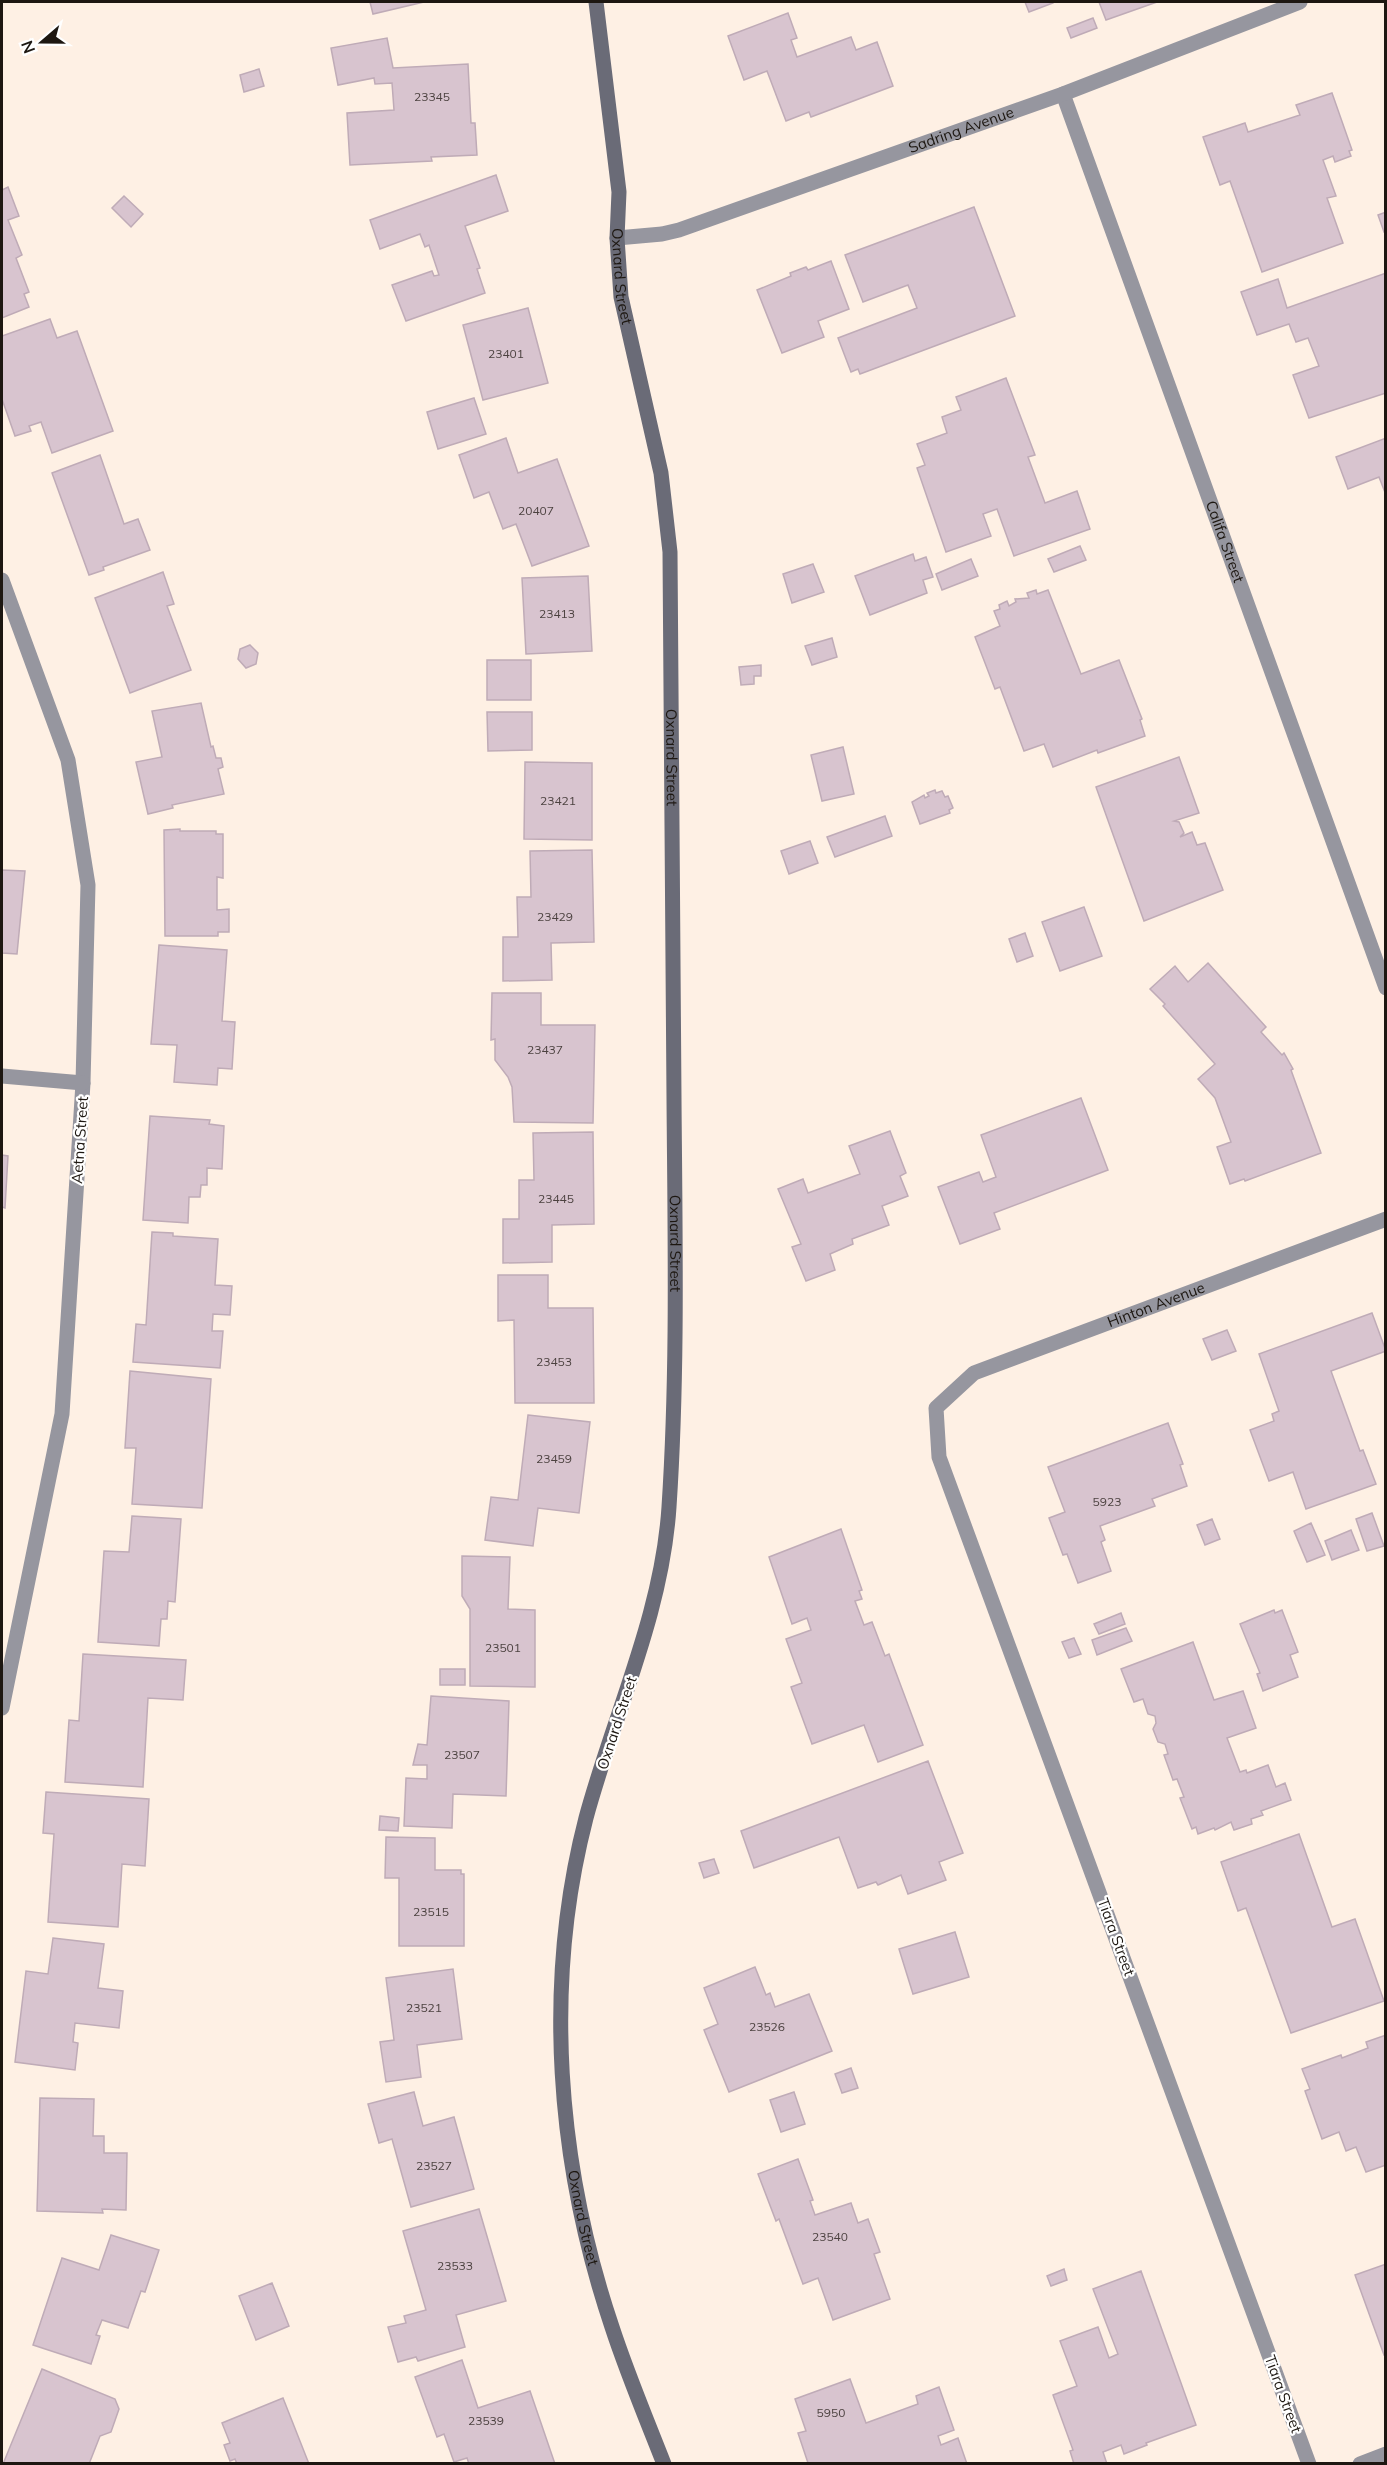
<svg xmlns="http://www.w3.org/2000/svg" width="1387" height="2465" viewBox="0 0 1387 2465" font-family="Mulish,sans-serif">
<rect width="100%" height="100%" fill="#fef0e4"/>
<g fill="#d8c4cf" stroke="#bfabb7" stroke-width="1.5">
<path d="M370,2H424L373,14Z"/>
<path d="M1025,2H1053V3L1029,12Z"/>
<path d="M1099,2H1157L1106,20Z"/>
<path d="M788,13L797,38L791,40L797,57L851,37L856,50L877,42L893,86L811,117L809,112L786,121L767,71L744,80L728,36Z"/>
<path d="M1093,18L1097,28L1071,38L1067,28Z"/>
<path d="M387,38L393,68L468,64L471,123H475L477,155L431,157L432,161L350,165L347,113L394,110L392,83L375,84L374,78L338,85L331,48Z"/>
<path d="M259,69L264,86L244,92L240,75Z"/>
<path d="M1332,93L1352,150L1349,151L1351,156L1335,162L1333,156L1323,160L1336,196L1327,198L1343,243L1262,272L1230,181L1220,185L1203,137L1245,123L1248,132L1300,115L1296,105Z"/>
<path d="M496,175L508,211L465,226L480,268L477,269L485,293L406,321L392,285L432,271L434,276L439,275L429,245L425,247L420,234L380,249L370,220Z"/>
<path d="M8,187L19,216L8,220L22,255L16,258L29,292L24,294L29,307L2,318V190Z"/>
<path d="M124,196L143,214L131,227L112,208Z"/>
<path d="M974,207L1015,316L860,374L858,369L851,372L838,338L917,308L908,285L863,302L845,255Z"/>
<path d="M1386,212V231L1384,232L1378,215Z"/>
<path d="M831,261L849,309L818,321L824,337L782,353L757,290L791,276L790,273L806,267L808,270Z"/>
<path d="M1386,273V393L1309,418L1293,375L1319,366L1308,338L1296,342L1289,324L1257,335L1241,292L1278,279L1287,308Z"/>
<path d="M528,308L548,383L483,400L463,325Z"/>
<path d="M50,319L57,338L77,331L113,431L52,453L41,422L29,426L31,431L15,436L2,399V336Z"/>
<path d="M1006,378L1035,455L1028,457L1045,503L1077,491L1090,529L1014,556L997,509L983,514L991,536L946,552L917,468L925,465L917,444L947,433L942,417L961,410L956,397Z"/>
<path d="M474,398L486,434L438,449L427,412Z"/>
<path d="M506,438L518,473L557,459L589,546L532,566L516,524L503,529L489,492L474,498L459,455Z"/>
<path d="M1386,438V495L1379,477L1348,489L1336,457Z"/>
<path d="M100,455L124,524L138,519L150,550L103,567L104,570L89,575L52,473Z"/>
<path d="M1080,546L1086,560L1054,572L1048,559Z"/>
<path d="M913,554L915,561L926,557L933,577L923,580L927,593L870,615L855,576Z"/>
<path d="M971,559L978,576L942,590L936,574Z"/>
<path d="M813,564L824,592L792,603L783,574Z"/>
<path d="M163,572L174,604L167,606L191,670L130,693L95,598Z"/>
<path d="M588,576L592,651L526,654L522,578Z"/>
<path d="M1036,590L1037,594L1048,590L1081,674L1119,660L1142,719L1140,720L1145,736L1098,753L1097,750L1053,767L1044,744L1024,751L1000,687L995,689L975,637L1000,626L994,611L1000,609L999,605L1007,601L1009,606L1016,602L1015,599L1029,598L1027,593Z"/>
<path d="M832,638L837,657L812,665L805,646Z"/>
<path d="M250,645L258,653L256,664L246,668L238,659L240,649Z"/>
<rect x="487" y="660" width="44" height="40"/>
<path d="M761,665V676H754V684L741,685L739,667Z"/>
<path d="M201,703L211,747L213,746L216,758H221L223,767L218,769L224,794L172,805L173,808L148,814L136,762L162,757L152,711Z"/>
<path d="M487,712H532V750L488,751Z"/>
<path d="M843,747L854,794L822,801L811,755Z"/>
<path d="M1179,757L1199,813L1174,821L1179,822L1184,833L1180,837L1192,832L1197,845L1205,843L1223,890L1144,921L1096,787Z"/>
<path d="M525,762L592,763V840L524,839Z"/>
<path d="M935,790L936,793L942,791L945,797L948,796L953,808L949,810L950,813L920,824L912,802L924,795L925,798L929,796L927,793Z"/>
<path d="M885,816L892,836L835,857L827,837Z"/>
<path d="M180,829V831H216V834H223V878L217,877V910L229,909V932H218V936H165L164,830Z"/>
<path d="M810,841L818,863L789,874L781,851Z"/>
<path d="M592,850L594,942L551,943L552,980L503,981V937H518L517,897H531L530,851Z"/>
<path d="M2,870L25,871L17,954L2,953Z"/>
<path d="M1084,907L1102,956L1060,971L1042,922Z"/>
<path d="M1025,933L1033,956L1017,962L1009,939Z"/>
<path d="M159,945L227,950L222,1021L235,1022L232,1069L218,1068L217,1085L174,1082L177,1045L151,1044Z"/>
<path d="M1208,963L1266,1027L1261,1032L1282,1055L1284,1053L1293,1069L1291,1070L1321,1153L1245,1181L1244,1179L1230,1184L1217,1147L1231,1142L1215,1098L1198,1079L1215,1064L1163,1006L1165,1004L1150,989L1175,966L1188,982Z"/>
<path d="M492,993H541V1025H595L593,1123L514,1122L512,1087L508,1077L495,1060V1039L491,1040Z"/>
<path d="M1081,1098L1108,1170L994,1213L1000,1229L960,1244L938,1187L979,1172L983,1182L996,1177L981,1135Z"/>
<path d="M150,1116L210,1120L209,1124L224,1126L222,1169L207,1168V1185H201L200,1197H189L188,1223L143,1220Z"/>
<path d="M890,1131L906,1173L900,1176L908,1196L882,1206L889,1225L852,1239L853,1244L830,1254L835,1270L806,1281L792,1247L801,1244L778,1189L803,1179L808,1193L860,1174L849,1146Z"/>
<path d="M593,1132L594,1224L552,1225V1262L503,1263V1219H519V1180H534L533,1133Z"/>
<path d="M2,1155L8,1156L5,1208L2,1207Z"/>
<path d="M152,1232L173,1233V1236L218,1239L215,1285L232,1286L230,1315L213,1314L212,1331H223L220,1368L133,1362L136,1324L146,1325Z"/>
<path d="M498,1275H548V1308H593L594,1403H515L514,1320L498,1321Z"/>
<path d="M1372,1313L1386,1351L1331,1371L1360,1451L1363,1450L1376,1484L1306,1509L1293,1472L1269,1481L1250,1430L1274,1421L1272,1414L1279,1411L1259,1354Z"/>
<path d="M1227,1330L1236,1351L1212,1360L1203,1339Z"/>
<path d="M130,1371L211,1379L202,1508L132,1504L136,1448H125Z"/>
<path d="M528,1415L590,1422L579,1513L538,1508L533,1546L485,1540L491,1497L518,1500Z"/>
<path d="M1168,1423L1183,1464L1180,1465L1187,1486L1152,1499L1155,1506L1100,1526L1105,1540L1101,1542L1111,1571L1078,1583L1067,1554L1063,1555L1049,1518L1065,1512L1048,1467Z"/>
<path d="M1372,1513L1384,1546L1367,1551L1356,1519Z"/>
<path d="M132,1516L181,1519L175,1602L168,1601L167,1619H161L159,1646L98,1642L104,1551L129,1552Z"/>
<path d="M1212,1519L1220,1539L1205,1545L1197,1525Z"/>
<path d="M1311,1523L1325,1555L1307,1562L1294,1531Z"/>
<path d="M841,1529L862,1590L859,1591L862,1599L855,1601L864,1625L872,1622L885,1656L889,1654L923,1745L878,1762L864,1725L812,1744L791,1687L802,1683L786,1639L811,1630L807,1618L792,1624L769,1557Z"/>
<path d="M1351,1530L1359,1550L1332,1560L1325,1541Z"/>
<path d="M462,1556L510,1557L508,1609L535,1610V1687L470,1686V1609L462,1596Z"/>
<path d="M1274,1610L1275,1613L1282,1610L1298,1652L1290,1655L1298,1677L1263,1691L1257,1674L1260,1673L1240,1624Z"/>
<path d="M1121,1613L1125,1624L1099,1634L1094,1624Z"/>
<path d="M1126,1628L1132,1641L1097,1655L1092,1640Z"/>
<path d="M1074,1638L1081,1654L1069,1658L1062,1642Z"/>
<path d="M1193,1642L1214,1700L1243,1691L1256,1728L1227,1738L1240,1772L1246,1770L1247,1773L1268,1765L1276,1787L1285,1783L1291,1800L1261,1811L1263,1815L1251,1819L1252,1824L1234,1830L1231,1822L1215,1830L1214,1828L1198,1834L1196,1827L1192,1829L1180,1798L1184,1797L1177,1779L1173,1780L1164,1755L1168,1754L1165,1744L1158,1742L1153,1729L1156,1723L1155,1716L1148,1714L1143,1699L1134,1702L1121,1669Z"/>
<path d="M83,1654L186,1660L183,1700L148,1698L143,1787L65,1782L69,1720L79,1721Z"/>
<rect x="440" y="1669" width="25" height="16"/>
<path d="M431,1696L509,1701L506,1796L453,1794L452,1828L404,1826L406,1778L427,1779V1765H413L418,1744L427,1745Z"/>
<path d="M928,1761L963,1853L939,1862L946,1880L908,1894L901,1875L878,1885L876,1882L858,1888L839,1837L754,1868L741,1831Z"/>
<path d="M46,1792L149,1799L145,1866L122,1864L118,1927L48,1922L54,1834L43,1833Z"/>
<path d="M380,1816L399,1818L398,1831L379,1830Z"/>
<path d="M1299,1834L1332,1927L1355,1919L1384,2001L1291,2033L1246,1908L1238,1911L1221,1862Z"/>
<path d="M386,1837L435,1838V1870H461V1874H464V1946H399V1878H385Z"/>
<path d="M714,1859L719,1873L704,1878L699,1863Z"/>
<path d="M955,1932L969,1977L913,1994L899,1949Z"/>
<path d="M53,1938L104,1944L98,1988L123,1991L119,2028L75,2023L73,2042L78,2043L75,2070L15,2062L26,1971L48,1974Z"/>
<path d="M755,1967L766,1995L770,1993L775,2007L809,1994L832,2051L729,2092L704,2030L718,2024L704,1988Z"/>
<path d="M453,1969L462,2039L417,2045L421,2077L386,2082L380,2042L394,2040L386,1978Z"/>
<path d="M1386,2035V2165L1366,2172L1356,2147L1346,2151L1339,2132L1322,2139L1305,2091L1310,2089L1302,2069L1341,2055L1342,2058L1368,2048L1366,2042Z"/>
<path d="M851,2068L858,2088L842,2093L835,2074Z"/>
<path d="M414,2092L423,2126L454,2117L474,2189L411,2207L392,2139L379,2143L368,2104Z"/>
<path d="M794,2092L805,2124L781,2132L770,2100Z"/>
<path d="M40,2098L94,2099L93,2136H104V2153H127L126,2210L102,2209L103,2213L37,2211Z"/>
<path d="M798,2159L813,2200L810,2201L815,2215L851,2203L858,2223L868,2219L880,2252L874,2254L890,2299L833,2320L818,2278L803,2284L779,2219L776,2221L758,2174Z"/>
<path d="M479,2209L506,2301L456,2315L465,2347L418,2361L416,2357L398,2362L388,2327L406,2323L404,2316L426,2310L403,2231Z"/>
<path d="M111,2235L159,2250L145,2292L141,2291L128,2328L102,2320L96,2335L100,2336L91,2364L33,2345L62,2258L99,2270Z"/>
<path d="M1386,2264V2354L1384,2355L1355,2275Z"/>
<path d="M1064,2269L1067,2280L1051,2286L1047,2276Z"/>
<path d="M1141,2271L1196,2425L1146,2443L1147,2445L1124,2454L1121,2445L1103,2452L1107,2464H1074L1070,2451L1073,2450L1053,2395L1077,2386L1060,2341L1098,2327L1109,2358L1118,2354L1093,2289Z"/>
<path d="M272,2283L289,2326L256,2340L239,2296Z"/>
<path d="M462,2360L478,2408L530,2391L555,2464H469L467,2458L454,2462L444,2434L437,2437L415,2377Z"/>
<path d="M42,2369L115,2399L119,2409L111,2432L100,2436L89,2464H3Z"/>
<path d="M850,2379L866,2423L918,2404L916,2396L939,2387L954,2430L938,2436L941,2445L958,2438L967,2464L808,2463L798,2433L806,2431L795,2399Z"/>
<path d="M283,2398L309,2464H237L235,2459L230,2461L224,2445L230,2443L222,2423Z"/>
</g>
<g fill="none" stroke-linecap="round" stroke-linejoin="round">
<g stroke="#96969f" stroke-width="15">
<path id="s1" d="M1063,94L1386,988"/>
<path id="s2" d="M617,238L662,234L679,230L1063,94L1300,2"/>
<path d="M2,580L68,760L88,885L83,1083L62,1414L2,1708"/>
<path d="M2,1076L83,1083"/>
<path id="s3" d="M1309,2464L939,1457L936,1408L974,1373L1386,1219"/>
<path d="M1360,2464L1386,2454"/>
</g>
<path stroke="#6a6b77" stroke-width="15" id="s4" d="M596,2L619,192L617,238L621,297L661,473L670,552C671,734 673,916 674,1098C675,1234 678,1371 669,1507C662,1615 614,1714 586,1818C543,1984 557,2164 612,2327C627,2373 646,2418 664,2464"/>
</g>
<g text-anchor="middle" stroke-width="4.5" stroke-linejoin="round" paint-order="stroke">
<g font-size="12" fill="#4c4240">
<text x="432" y="101">23345</text>
<text x="506" y="358">23401</text>
<text x="536" y="515">20407</text>
<text x="557" y="618">23413</text>
<text x="558" y="805">23421</text>
<text x="555" y="921">23429</text>
<text x="545" y="1054">23437</text>
<text x="556" y="1203">23445</text>
<text x="554" y="1366">23453</text>
<text x="554" y="1463">23459</text>
<text x="1107" y="1506">5923</text>
<text x="503" y="1652">23501</text>
<text x="462" y="1759">23507</text>
<text x="431" y="1916">23515</text>
<text x="424" y="2012">23521</text>
<text x="767" y="2031">23526</text>
<text x="434" y="2170">23527</text>
<text x="830" y="2241">23540</text>
<text x="455" y="2270">23533</text>
<text x="831" y="2417">5950</text>
<text x="486" y="2425">23539</text>
</g>
<g font-size="15" fill="#1d1711" stroke="#fff">
<text dy="5" stroke="none"><textPath href="#s2" startOffset="362">Sadring Avenue</textPath></text>
<text dy="5" stroke="none"><textPath href="#s4" startOffset="276">Oxnard Street</textPath></text>
<text dy="5" stroke="none"><textPath href="#s1" startOffset="476">Califa Street</textPath></text>
<text dy="5" stroke="none"><textPath href="#s4" startOffset="762">Oxnard Street</textPath></text>
<text transform="translate(80 1140) rotate(-86)" y="5">Aetna Street</text>
<text dy="5" stroke="none"><textPath href="#s4" startOffset="1248">Oxnard Street</textPath></text>
<text dy="5" stroke="none"><textPath href="#s3" startOffset="1368">Hinton Avenue</textPath></text>
<text transform="translate(617 1723) rotate(-72)" y="5">Oxnard Street</text>
<text transform="translate(1116 1937) rotate(70)" y="5">Tiara Street</text>
<text dy="5" stroke="none"><textPath href="#s4" startOffset="2238">Oxnard Street</textPath></text>
<text transform="translate(1283 2394) rotate(70)" y="5">Tiara Street</text>
</g>
</g>
<rect width="1387" height="2465" fill="none" stroke="#1d1711" stroke-width="6"/>
<g transform="translate(42 42) rotate(250)" stroke="#ffffff" stroke-width="4.5" paint-order="stroke">
<path d="M0-4.5L10 22L0 15L-10 22Z" fill="#1d1711"/>
<text y="-9" font-size="16" font-weight="bold" text-anchor="middle" fill="#1d1711">N</text>
</g>
</svg>
